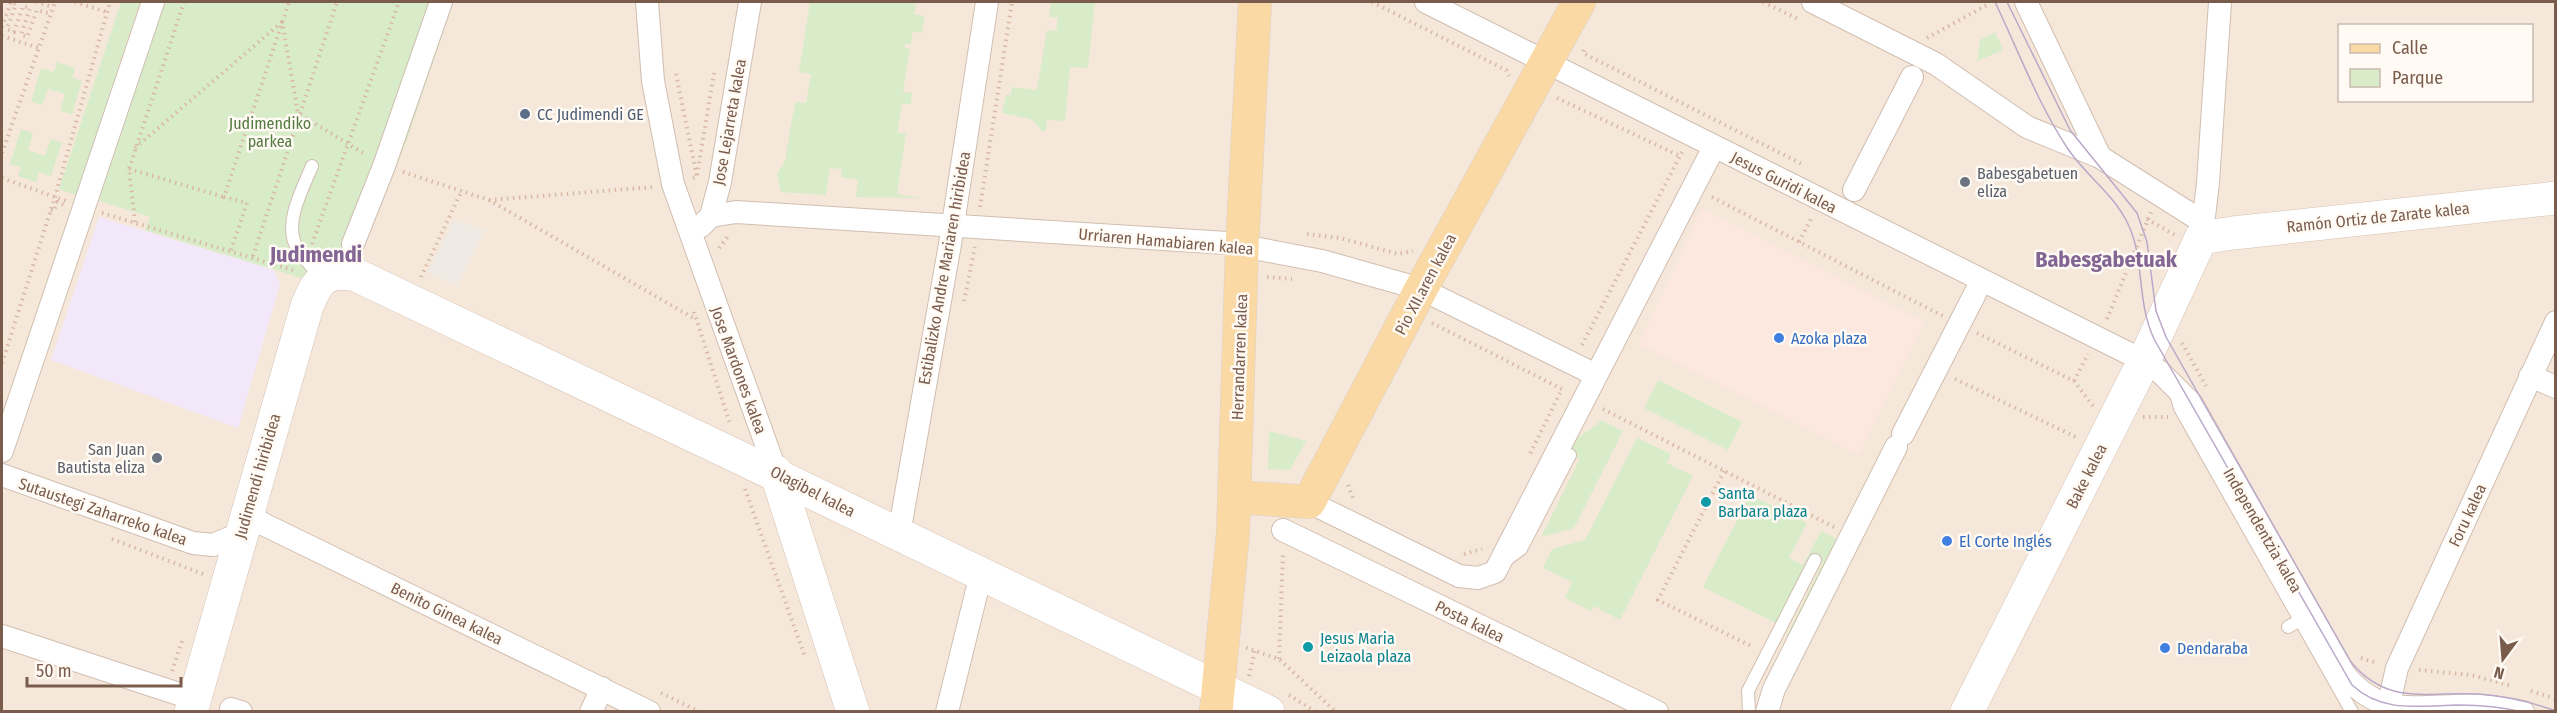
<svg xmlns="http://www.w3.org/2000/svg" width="2557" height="713" viewBox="0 0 2557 713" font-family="'Fira Sans Condensed',sans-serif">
<rect width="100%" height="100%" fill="#fdf6ec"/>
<path fill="#f5e8da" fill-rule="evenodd" d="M2,2H2555V711H2ZM2340,26H2532V100H2340Z"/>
<path fill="#fde8e0" d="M1702,209L1924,322L1858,454L1639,344Z"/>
<path fill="#efe9e4" d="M454,219L485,231L457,286L427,272Z"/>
<path fill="#f3e8fa" d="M99,217L274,270L280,284L238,428L51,360Z"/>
<g fill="#d8ecc9">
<path d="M121,2H140L76,195L59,189Z"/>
<path d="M163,2H453L407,140L358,260C334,253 322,263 308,280L145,230L150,217L97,200Z"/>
<path d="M810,2H916L914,14L925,16L922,33L913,31L911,44H905V48L910,49L903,92L912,93L911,104H902L897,132L906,134L897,194L922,198L856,197L858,180L841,177L842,169L830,168L826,195L781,192L777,174L785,161L795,102L806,103L811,74L799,72Z"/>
<path d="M1051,2H1095L1088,68L1070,67L1065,121L1047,120L1046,131H1042L1031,119L1002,113L1006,95H1011L1012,87L1037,90L1047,30L1056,31L1058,18L1049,17Z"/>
<path d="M1995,32L2003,50L1977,61L1980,40Z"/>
<path d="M57,62L75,68L72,77L82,81L72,114L60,111L65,94L48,89L42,105L31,102L41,68L54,72Z"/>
<path d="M21,129L33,133L28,150L45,156L51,139L62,142L51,176L39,172L36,182L18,176L21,167L10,164Z"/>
<path d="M1658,380L1742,422L1728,450L1644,408Z"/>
<path d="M1601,420L1623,431L1574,528L1541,537L1580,459L1565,451C1574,436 1590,433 1601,420Z"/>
<path d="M1269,431L1306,441L1290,470L1268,469Z"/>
<path d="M1637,438L1671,454L1667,463L1693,476L1620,620L1594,606L1591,611L1565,598L1572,582L1543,568L1552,549L1585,540Z"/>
<path d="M1750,495L1807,523L1789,558L1803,565L1821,531L1841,541L1791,640L1786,637L1823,562L1810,556L1776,623L1703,587Z"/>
</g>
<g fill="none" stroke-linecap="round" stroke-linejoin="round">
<g stroke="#d1beb0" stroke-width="14">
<g id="lane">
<path d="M312,166C303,188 285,220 295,244C300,256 313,268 322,278"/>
<path d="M2176,394L2180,408L2352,712"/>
<path d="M1506,560L1521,549L1570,455"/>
<path d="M2288,627L2300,620"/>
<path d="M1749,712L1748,691L1815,560"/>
</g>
</g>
<g stroke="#d1beb0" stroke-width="24">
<g id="street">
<path d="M647,2L653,81L673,184L776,472"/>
<path d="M1426,2L2144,361L2160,372L2192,404L2344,674C2376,713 2405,708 2453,706C2477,704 2500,707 2523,712"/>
<path d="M1813,2L1936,64L2027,127L2100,157L2203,222"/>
<path d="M2026,2L2100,157"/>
<path d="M1854,190L1912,77"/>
<path d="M711,216L736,212L1227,243L1322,261L1421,289L1596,375"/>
<path d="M701,226L711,216L720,182L750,2"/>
<path d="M2202,233L2208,183L2220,2"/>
<path d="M353,244L384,166L441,2"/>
<path d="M2530,376L2556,387"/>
<path d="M1903,434L1981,282"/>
<path d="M2,451L153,2"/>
<path d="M2,475L193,543L213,545L239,534"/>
<path d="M1309,502L1459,576L1478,578L1495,572L1714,147"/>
<path d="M246,512L263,524L649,712"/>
<path d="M1283,530L1657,712"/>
<path d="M899,534L950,244L987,2"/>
<path d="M2,636L194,699"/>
<path d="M231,709L241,712"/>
<path d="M591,712L602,688"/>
<path d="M947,712L981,574"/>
<path d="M1767,712L1774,689L1896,447"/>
<path d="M2390,712L2388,708L2397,668L2556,322"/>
</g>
</g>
<g stroke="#d6c0b0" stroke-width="34">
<g id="secondary">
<path d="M776,472L853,712"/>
<path d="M191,712L307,306C318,279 326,269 356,275C661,419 964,565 1268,712"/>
<path d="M1967,712L2144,361L2201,238L2233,233L2556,198"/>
</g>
</g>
<g stroke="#dad1cd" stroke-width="34">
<g id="primary">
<path d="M1234,497L1309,502L1421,289L1579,2"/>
<path d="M1216,712L1233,533L1242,247L1255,2"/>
</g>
</g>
<g stroke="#d9b8a5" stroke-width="4" stroke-dasharray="1.5 4.5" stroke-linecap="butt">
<path d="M36,2L53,7"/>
<path d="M75,2L107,12"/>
<path d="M1372,2L1506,70L1509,76"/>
<path d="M1763,2L1800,20"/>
<path d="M282,21L298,113L366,155"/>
<path d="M2,27L11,2L16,4L7,29L14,32L23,6L30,8L21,35L27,37L37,10L51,14"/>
<path d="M2,36L39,48"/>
<path d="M1927,38L1987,5L1985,2"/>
<path d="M1584,50L1583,53L1804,165"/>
<path d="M676,74L697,177L693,178"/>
<path d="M1557,98L1680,156"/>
<path d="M135,148L282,22"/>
<path d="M2,153L55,2"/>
<path d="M129,169L224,197"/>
<path d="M403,172L489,200L695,319"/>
<path d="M697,175L714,73"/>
<path d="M2,178L66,201"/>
<path d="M1712,197L1943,316"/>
<path d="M489,200L654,187"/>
<path d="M980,207L1012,2"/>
<path d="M51,210L54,211L57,202L64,205"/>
<path d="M102,213L293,270"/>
<path d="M2147,219L2175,235"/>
<path d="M135,222L129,169L184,2"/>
<path d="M1307,234L1340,238L1398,254L1413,251"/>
<path d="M1799,242L1812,217"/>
<path d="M312,244L399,2"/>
<path d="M719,248L729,235"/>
<path d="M231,250L247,203L224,197L289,2"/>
<path d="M253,256L337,2"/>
<path d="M421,277L462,190"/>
<path d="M1267,277L1292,279"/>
<path d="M964,301L975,247"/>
<path d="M694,312L730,424"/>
<path d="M2107,319L2151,212"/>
<path d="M1432,323L1562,389L1530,454"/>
<path d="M1977,333L2074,381L2093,406"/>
<path d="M2182,343L2206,386"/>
<path d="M1582,345L1682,152"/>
<path d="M2,363L55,197L110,2"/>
<path d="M1955,379L2078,438"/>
<path d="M2074,381L2088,354"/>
<path d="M1603,409L1834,527"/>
<path d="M2143,417H2168"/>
<path d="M1724,471L1658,600L1753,647"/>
<path d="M1348,485L1354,501"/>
<path d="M745,489L805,657"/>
<path d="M112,539L203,574"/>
<path d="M1464,554L1482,549"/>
<path d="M1246,648L1279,659L1336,712"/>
<path d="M2361,658L2377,663"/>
<path d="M1279,659L1283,552"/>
<path d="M2419,670L2471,675L2512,686"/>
<path d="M172,671L182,641"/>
<path d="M1249,676L1255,650"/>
<path d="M2531,691L2556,699"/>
<path d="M661,693L700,712"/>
<path d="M1289,695L1316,712"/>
</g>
<use href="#lane" stroke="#fff" stroke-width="12"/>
<use href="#street" stroke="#fff" stroke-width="22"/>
<use href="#secondary" stroke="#fff" stroke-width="33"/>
<use href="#primary" stroke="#fbd9a5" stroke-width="33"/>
<g stroke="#b9a8c9" stroke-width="1.5">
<path d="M1995,2C2018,50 2038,104 2068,149C2086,176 2114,194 2128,224C2145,259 2136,300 2154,339L2352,685C2382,713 2418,706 2458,705C2480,705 2502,707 2523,712"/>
<path d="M2007,2L2070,130L2137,213L2147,242L2156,311L2166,337L2351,662C2388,707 2429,691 2479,694C2505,696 2531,702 2556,711"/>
</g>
</g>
<circle fill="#5c6f8a" stroke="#fffaf3" stroke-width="2" cx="525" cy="114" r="6"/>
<g fill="#6b7280" stroke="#fffaf3" stroke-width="2">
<circle cx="1965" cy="182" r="6"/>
<circle cx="157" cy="458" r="6"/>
</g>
<g fill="#3f7fe0" stroke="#fffaf3" stroke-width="2">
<circle cx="1779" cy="338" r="6"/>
<circle cx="1947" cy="541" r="6"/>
<circle cx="2165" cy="648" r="6"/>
</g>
<g fill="#0f9aa8" stroke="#fffaf3" stroke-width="2">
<circle cx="1706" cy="502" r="6"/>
<circle cx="1308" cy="647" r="6"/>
</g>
<g text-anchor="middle" stroke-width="5" stroke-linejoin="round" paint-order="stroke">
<g font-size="16" fill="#4e5e75" stroke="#fffaf3" text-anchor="start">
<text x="537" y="120">CC Judimendi GE</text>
</g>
<g font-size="16" fill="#7a5c4d" stroke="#fffaf3">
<text transform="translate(729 122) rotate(-80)" y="6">Jose Lejarreta kalea</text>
<text transform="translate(1784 182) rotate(27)" y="6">Jesus Guridi kalea</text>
<text transform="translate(2378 217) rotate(-6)" y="6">Ramón Ortiz de Zarate kalea</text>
<text transform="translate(1166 241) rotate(5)" y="6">Urriaren Hamabiaren kalea</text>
<text transform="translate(944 268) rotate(-80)" y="6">Estibalizko Andre Mariaren hiribidea</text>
<text transform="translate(1425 284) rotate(-62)" y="6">Pio XII.aren kalea</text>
<text transform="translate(1239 357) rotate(-88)" y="6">Herrandarren kalea</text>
<text transform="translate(739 370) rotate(70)" y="6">Jose Mardones kalea</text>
<text transform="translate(257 476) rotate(-74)" y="6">Judimendi hiribidea</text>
<text transform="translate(2086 476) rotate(-63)" y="6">Bake kalea</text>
<text transform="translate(813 491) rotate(27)" y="6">Olagibel kalea</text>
<text transform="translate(103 511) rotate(19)" y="6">Sutaustegi Zaharreko kalea</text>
<text transform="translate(2467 515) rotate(-65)" y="6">Foru kalea</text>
<text transform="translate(2263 530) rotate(60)" y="6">Independentzia kalea</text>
<text transform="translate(447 613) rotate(26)" y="6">Benito Ginea kalea</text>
<text transform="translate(1470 621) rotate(26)" y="6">Posta kalea</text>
</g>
<g font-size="16" fill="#537a41" stroke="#fffaf3">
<text x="270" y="129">Judimendiko<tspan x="270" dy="18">parkea</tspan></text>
</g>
<g font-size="16" fill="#5b616d" stroke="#fffaf3" text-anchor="start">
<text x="1977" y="179">Babesgabetuen<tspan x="1977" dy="18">eliza</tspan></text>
<text x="145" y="455" text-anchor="end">San Juan<tspan x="145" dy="18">Bautista eliza</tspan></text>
</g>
<g font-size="16" fill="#366cbe" stroke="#fffaf3" text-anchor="start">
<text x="1791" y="344">Azoka plaza</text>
<text x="1959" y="547">El Corte Inglés</text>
<text x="2177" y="654">Dendaraba</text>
</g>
<g font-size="16" fill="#0d838f" stroke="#fffaf3" text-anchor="start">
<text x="1718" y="499">Santa<tspan x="1718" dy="18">Barbara plaza</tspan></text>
<text x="1320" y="644">Jesus Maria<tspan x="1320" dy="18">Leizaola plaza</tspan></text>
</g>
<g font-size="22" font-weight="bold" fill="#846695" stroke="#fffaf3">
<text x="316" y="262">Judimendi</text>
<text x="2106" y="267">Babesgabetuak</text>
</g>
</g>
<rect width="2557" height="713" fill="none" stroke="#7a5c4d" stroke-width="6"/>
<rect x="2338" y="24" width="195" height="78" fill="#fffaf3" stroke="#cabbb1" stroke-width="1.5"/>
<rect x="2350" y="44" width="30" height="9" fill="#fbd9a5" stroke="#cabbb1" stroke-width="1.5"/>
<text x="2392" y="54" font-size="18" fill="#7a5c4d">Calle</text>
<rect x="2350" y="69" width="30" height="18" fill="#d8ecc9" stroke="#cabbb1" stroke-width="1.5"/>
<text x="2392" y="84" font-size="18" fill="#7a5c4d">Parque</text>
<g transform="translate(2503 659) rotate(196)" stroke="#fffaf3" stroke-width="4.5" paint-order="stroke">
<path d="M0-4.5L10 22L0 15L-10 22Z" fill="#7a5c4d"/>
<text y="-9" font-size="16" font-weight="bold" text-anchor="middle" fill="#7a5c4d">N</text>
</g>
<path d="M27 677v9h154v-9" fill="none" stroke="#7a5c4d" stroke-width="3"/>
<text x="36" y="677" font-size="18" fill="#7a5c4d" stroke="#fffaf3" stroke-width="4.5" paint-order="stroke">50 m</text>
</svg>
